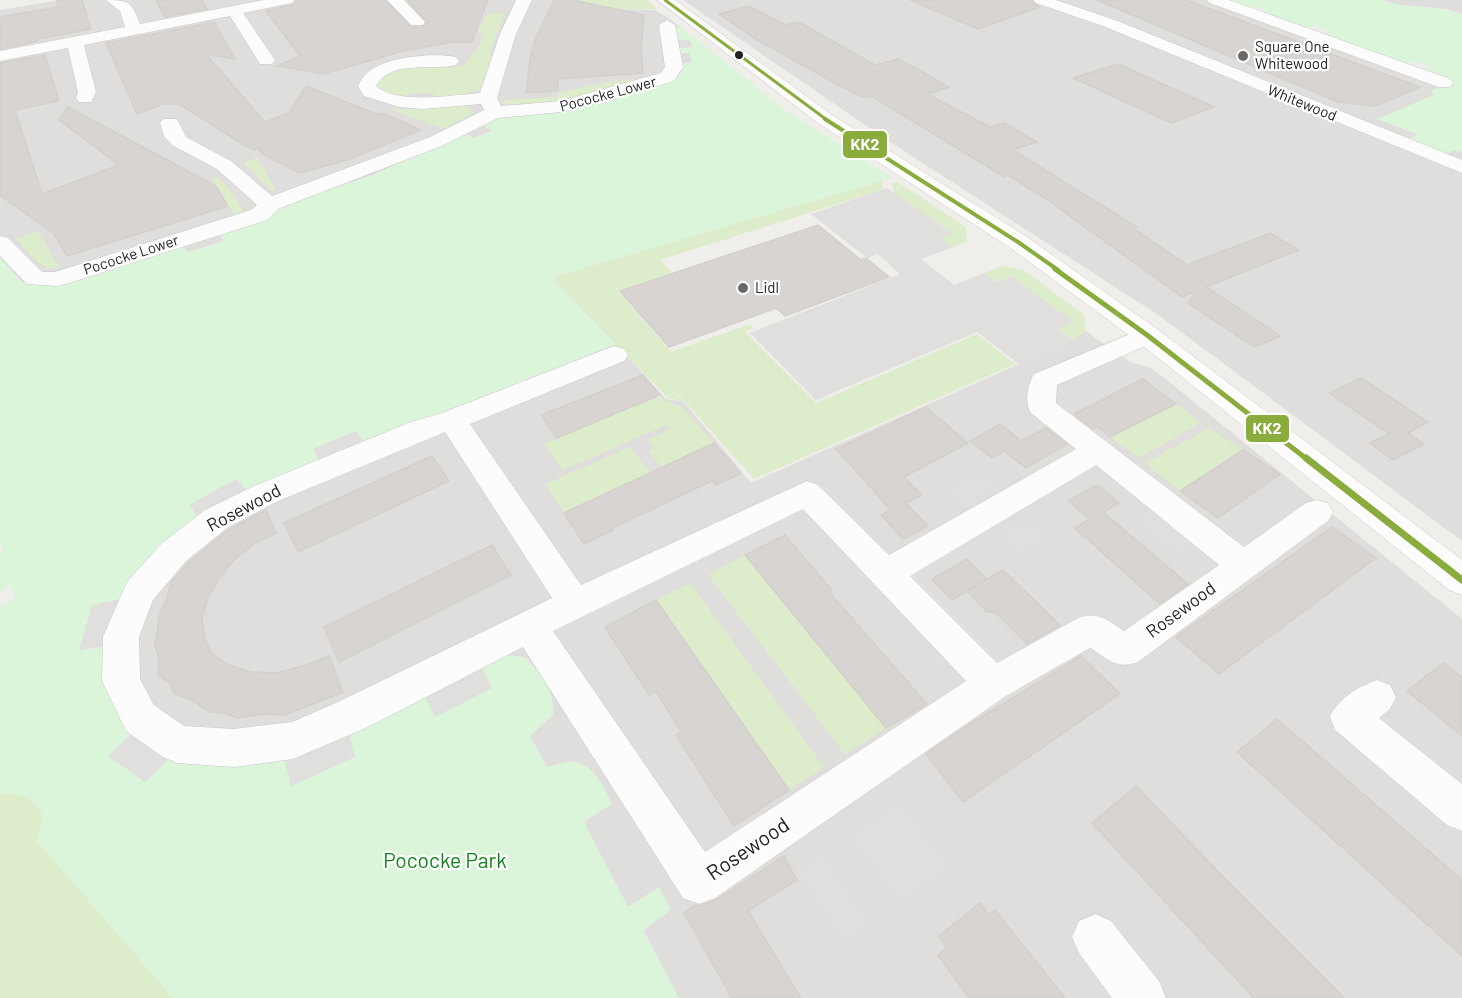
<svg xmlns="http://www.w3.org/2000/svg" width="1462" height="998" viewBox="0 0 1462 998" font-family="Barlow,sans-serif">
<rect width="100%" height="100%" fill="#f0eeeb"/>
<g fill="#dfdedc">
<path d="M60,0H580L616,9L655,10L665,16L681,27L674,28L689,40L693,48L690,53L692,63L673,80L605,102L549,114H525L483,126L494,130L474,138L467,135L460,136L371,176L290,201L263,220L219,234L224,241L188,252L57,284L34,286L22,282L0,258V10Z"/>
<path d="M683,0H1222L1450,83L1431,91L1434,95L1378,119L1419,135L1410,139L1462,152V541L1157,314L890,142Z"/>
<path d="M1381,0H1462V14L1447,9L1399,5Z"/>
<path d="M1086,331L1130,362L1149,367L1157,372L1462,619V998H679L643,930L671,910L659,888L628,907L583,822L567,762L547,768L530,736L553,714L291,786L171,757L92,605L364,443L616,344L666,399L684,402L751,483L1019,364L1072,340Z"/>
</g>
<g fill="#ddeccb">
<path d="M580,0H646L657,9H616Z"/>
<path d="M505,12L489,55L493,56L483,90L432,100L435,93H411L404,97L386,95L377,89L375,83C385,72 408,63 423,64C439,65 450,72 466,64L471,56L469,54L475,53L485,34L477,33L487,15Z"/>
<path d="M648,78L553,102L507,105L504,103V100L557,97L556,93L613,81Z"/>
<path d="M467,105L473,113L443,129L388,108L404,110Z"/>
<path d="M257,157L276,190L271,191L244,163Z"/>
<path d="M218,177L234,195L243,211L234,214L211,179Z"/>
<path d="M881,181L884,189L660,260L672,273L618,291L671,352L750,324L753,328L745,332L816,403L977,334L1015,364L754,479L654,367L684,402L668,398L553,280L560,275Z"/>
<path d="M897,182L966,227L967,242L951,248L939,238L952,234L894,193L892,183Z"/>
<path d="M38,231L59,268C40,272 28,251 15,239Z"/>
<path d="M1002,266L1024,270L1084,315L1086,331L1072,340L1056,328L1072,321L1011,276L995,282L984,273Z"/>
<path d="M660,395L666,401L682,407L714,443L662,468L648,451L654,448L647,440L670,429L666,425L563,470L544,444Z"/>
<path d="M1176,403L1201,423L1139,458L1110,437Z"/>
<path d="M1209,428L1242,449L1180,491L1145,463Z"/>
<path d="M630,447L651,473L564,512L545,484Z"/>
<path d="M745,555L886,728L845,754L708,575Z"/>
<path d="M690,583L824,767L789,790L656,600Z"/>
<path d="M0,793C24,793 32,797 44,818L36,840L173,998H0Z"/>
</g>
<g fill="#daf5da">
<path d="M1222,0H1381C1408,9 1436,5 1462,14V152L1456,150L1446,154L1409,140L1418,134L1377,119L1434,95L1431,91L1449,83L1424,71L1430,67L1415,61L1404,64L1321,33L1327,30L1316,26L1303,28L1265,15L1270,13L1253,6L1246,9Z"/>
<path d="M681,27L782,108L892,178L560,275L553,280L616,344L364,443L356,431L313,449L320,462L248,491L189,505L199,518L121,599L80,651L110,645L145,782L171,757L285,761L291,786L349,732L424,694L435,717C458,690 485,644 526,658C542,674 555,691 553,714L530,736L547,767C553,766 560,763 566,762C591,758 603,785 612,804L584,822L628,907L659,887L671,910L643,930L679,998H173L36,840L44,818C32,797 24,793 0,793V607L16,597L10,586L0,592V554L4,551L0,544V258C7,265 14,277 22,282C44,295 155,254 183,246L188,252L224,241L219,234L263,220L290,201L371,176L460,136L467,135L474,138L493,131L483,125L506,116L549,114L605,102L673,80L682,71L681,64L692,62L690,53H678L680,48L693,47L689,40H677L674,28Z"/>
</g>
<g fill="#e0dfde">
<path d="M887,188L953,234L940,238L951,248L921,259L954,285L984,273L996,282L1011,276L1073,321L1057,329L1072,340L1019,364L977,332L816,400L750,333L900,274L878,254L867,258L811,214Z"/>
<path d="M356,431L364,443L320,462L313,449Z"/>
<path d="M979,473L997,489L966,506L948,490Z"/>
<path d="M236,479L248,491L199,518L189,505Z"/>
<path d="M1149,509L1195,545L1178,555L1133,518Z"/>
<path d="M1026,521L1045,537L1018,554L999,536Z"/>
<path d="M121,599L110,645L79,651L92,605Z"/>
<path d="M480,665L492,688L435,717L424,694Z"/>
<path d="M134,732L171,757L145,782L108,756Z"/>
<path d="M349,732L355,757L291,786L285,761Z"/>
<path d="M901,802L950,868L899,904L851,836Z"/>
<path d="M823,855L870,925L844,944L798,871Z"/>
</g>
<g fill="#d7d4d2" stroke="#d3d0cc" stroke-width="1.5">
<path d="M57,0H82L91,29L37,39L38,41L0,49V17L58,7Z"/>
<path d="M156,0H202L207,9L165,17Z"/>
<path d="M297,0H385L411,27H423L427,22L407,0H488L472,42H453L403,51L323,74L277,66L300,56L266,11L292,5Z"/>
<path d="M554,0H573L644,15L641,49L643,73L558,79V91L526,93L530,59L536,38Z"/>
<path d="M910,0H1031L1040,7L978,29Z"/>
<path d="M1097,0H1186L1420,87L1376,106L1338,102Z"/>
<path d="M749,6L785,25L799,22L875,65L899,59L949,87L927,94L990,127L1004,123L1037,142L1013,150L1137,227L1133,228L1187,265L1270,233L1299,250L1206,287L1281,336L1254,347L1188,303L1196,291L1182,297L1046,199L1008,175L1005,177L871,96L865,98L838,85L754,38L719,14Z"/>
<path d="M214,22L235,59L206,54L265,122L289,113L306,86L379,115L383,113L420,130L350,159L300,173L262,154L258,148L254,150L244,145L179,104H163L137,114L106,43Z"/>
<path d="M45,55L59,101L15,110L42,194L119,165L59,120L68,107L216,186L228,206L67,256L54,234L0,195V63Z"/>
<path d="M1118,64L1214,107L1171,123L1073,78Z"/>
<path d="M818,225L861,260L866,258L889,277L785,316L776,308L669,347L620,291Z"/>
<path d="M643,375L660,395L557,438L541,415Z"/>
<path d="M1361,378L1428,422L1408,433L1424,444L1393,460L1370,443L1389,434L1329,393Z"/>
<path d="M1143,379L1176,404L1110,437L1097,426L1093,429L1074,414Z"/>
<path d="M926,407L968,443L904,477L922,495L906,503L928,526L903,539L881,515L891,510L836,449Z"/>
<path d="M1000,424L1021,441L1046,428L1067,444L1026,468L1004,451L992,458L970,441Z"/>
<path d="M714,443L741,473L716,485L712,481L612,528L613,530L584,544L564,513Z"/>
<path d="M1243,450L1280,474L1218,518L1180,491Z"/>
<path d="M432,456L449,481L298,552L284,523Z"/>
<path d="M1097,485L1119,503L1103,512L1188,584L1160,604L1075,528L1089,519L1068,501Z"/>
<path d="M266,510L276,533L254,544L234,560L219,578L208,598L202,618L204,637L212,654L229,665L251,672L276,673L303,666L329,656L343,692L285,715L263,714L238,718L224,713L209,712L194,701L174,693L170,683L158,675L159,658L155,646L160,612L167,599L171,582L188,563L228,530Z"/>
<path d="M1332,527L1376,558L1219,674L1176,637Z"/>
<path d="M785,535L832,590L829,592L927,704L886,728L745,555Z"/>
<path d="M492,545L511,575L339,662L324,627Z"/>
<path d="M967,559L987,579L952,600L932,579Z"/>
<path d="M1003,570L1035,601L1060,625L1027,644L995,612H987L967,591Z"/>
<path d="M656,600L789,790L734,826L676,735L681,731L656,691L649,695L605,627Z"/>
<path d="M1081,656L1120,694L963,802L926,754L965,727Z"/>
<path d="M1443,663L1462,677V736L1407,691Z"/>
<path d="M1277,719L1462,880V956L1237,752Z"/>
<path d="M1136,786L1238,892L1344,998H1254L1092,823Z"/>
<path d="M784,856L797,880L748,911L801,998H732L684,913L695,905L700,906L716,900Z"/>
<path d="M980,903L989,915L995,910L1065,998H969L938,955L947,948L939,936Z"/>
</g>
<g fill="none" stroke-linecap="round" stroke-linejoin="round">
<g stroke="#c9c8c7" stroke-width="1">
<g id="minor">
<path d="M106,0C129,0 132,2 140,24L264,0H295L292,3L243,13L275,60L272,64H260L230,16L84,45L96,92L91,102H79L76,98L78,92L68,48L0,61V51L125,27L120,11Z"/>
<path d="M387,0H404L425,22L423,25H411Z"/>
<path d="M516,0H532L516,34L497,98L501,106L561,101L661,73L665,67L659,25L667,20L675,25L683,67L674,81L610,100L561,112L498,118L444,145L278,209L267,220L66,284L57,286L27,284L0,256V236L8,238L42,272H55L251,210L257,205L217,169L172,145L164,136L160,123L163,119H177L186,137L231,161L272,196L430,137L484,110L481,104L423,109L399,107L364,96L358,86C360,82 363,77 366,74C382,57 434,52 456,57L459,61L456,65C432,71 391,59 376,86C397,105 454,95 480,93L500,34Z"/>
<path d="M1033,0H1056L1115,20L1462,160V173L1103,26L1036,3Z"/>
<path d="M1207,0H1229L1450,79L1453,83L1450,87H1438L1210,3Z"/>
<path d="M1147,327L1156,329L1160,335L1156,341L1057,385L1056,403L1244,547L1306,503L1317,500L1328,503L1333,512L1328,521L1138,662C1117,670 1108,659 1090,648L1006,696L715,898L699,904L683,898L523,647L366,728L307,753L293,759L234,767L177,763L163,757L126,731L102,681L103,637L127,582L162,543L205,510L254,486L411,422L442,413L606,349L615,346L624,349L628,355L624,361L470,424L581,585L807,481L818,485L889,555L1076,449L1031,413C1024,402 1028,384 1034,374ZM445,432L552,598L338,702L292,722L234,729L184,726L154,705L140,679L139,637L153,600L186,561L227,528L276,502ZM1096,465L1219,565L1124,631C1107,620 1099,611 1078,618L997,663L910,576ZM803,509L966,681L705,852L553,631Z"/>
<path d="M1377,680L1390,685L1396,697L1390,709L1379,718L1462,784V831L1447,825L1335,730L1330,717C1338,698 1358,687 1377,680Z"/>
<path d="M1095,914L1111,921L1159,981L1166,998H1112L1079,953L1072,937L1079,921Z"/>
</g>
</g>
<g stroke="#c9c8c7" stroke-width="1">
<path id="tertiary" d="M657,0H675L832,115L1027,237L1157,329L1462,560V595L1449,590L1137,341L1009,247L818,123Z"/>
</g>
<use href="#minor" fill="#fdfcfc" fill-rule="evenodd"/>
<use href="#tertiary" fill="#fdfcfc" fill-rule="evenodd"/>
<g stroke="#fff" stroke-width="5">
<path id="bus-1-far3" d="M665,0L827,120"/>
</g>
<g stroke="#fff" stroke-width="7">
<path id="bus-1-far2" d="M825,119L1018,242L1058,270"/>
</g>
<g stroke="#fff" stroke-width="9">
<path id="bus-1-far1" d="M1055,269L1147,335L1308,460"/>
</g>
<g stroke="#fff" stroke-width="11">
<path id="bus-1" d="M1306,458L1462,580"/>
</g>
<use href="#bus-1-far3" stroke="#89ac3d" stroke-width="3"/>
<use href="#bus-1-far2" stroke="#89ac3d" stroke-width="4"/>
<use href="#bus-1-far1" stroke="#89ac3d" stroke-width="5"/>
<use href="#bus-1" stroke="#89ac3d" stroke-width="7"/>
</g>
<circle fill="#222" stroke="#fff" stroke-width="2" cx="739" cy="55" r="5"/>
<g fill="#6a6968" stroke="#fff" stroke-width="2">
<circle cx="1243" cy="56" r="6"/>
<circle cx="743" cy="288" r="6"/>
</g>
<g text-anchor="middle" stroke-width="4.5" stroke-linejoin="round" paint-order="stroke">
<g font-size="15" fill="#222" stroke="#fff" text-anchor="start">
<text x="1255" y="52">Square One<tspan x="1255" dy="17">Whitewood</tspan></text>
<text x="755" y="293">Lidl</text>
</g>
<g font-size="15" fill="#222" stroke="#fff">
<text transform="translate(608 94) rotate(-15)" y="5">Pococke Lower</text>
<text transform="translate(1302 103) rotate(22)" y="5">Whitewood</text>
<text transform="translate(131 255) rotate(-18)" y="5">Pococke Lower</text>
</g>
<g font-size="18" fill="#222" stroke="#fff">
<text transform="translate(244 508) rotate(-28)" y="6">Rosewood</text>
<text transform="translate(1181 610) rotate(-36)" y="6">Rosewood</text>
</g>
<g font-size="21" fill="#222" stroke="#fff">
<text transform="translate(748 849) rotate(-34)" y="7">Rosewood</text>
</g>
<g font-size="21" fill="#0c8416" stroke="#fff">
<text x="445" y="868">Pococke Park</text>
</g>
</g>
<g stroke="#fff" stroke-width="2">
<rect x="842" y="130" width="46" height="29" rx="6" fill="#89ac3d"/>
<rect x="1245" y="414" width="45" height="29" rx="6" fill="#89ac3d"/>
</g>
<g font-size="16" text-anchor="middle" font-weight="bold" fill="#fff">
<text x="865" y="150">KK2</text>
<text x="1267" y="434">KK2</text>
</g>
</svg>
